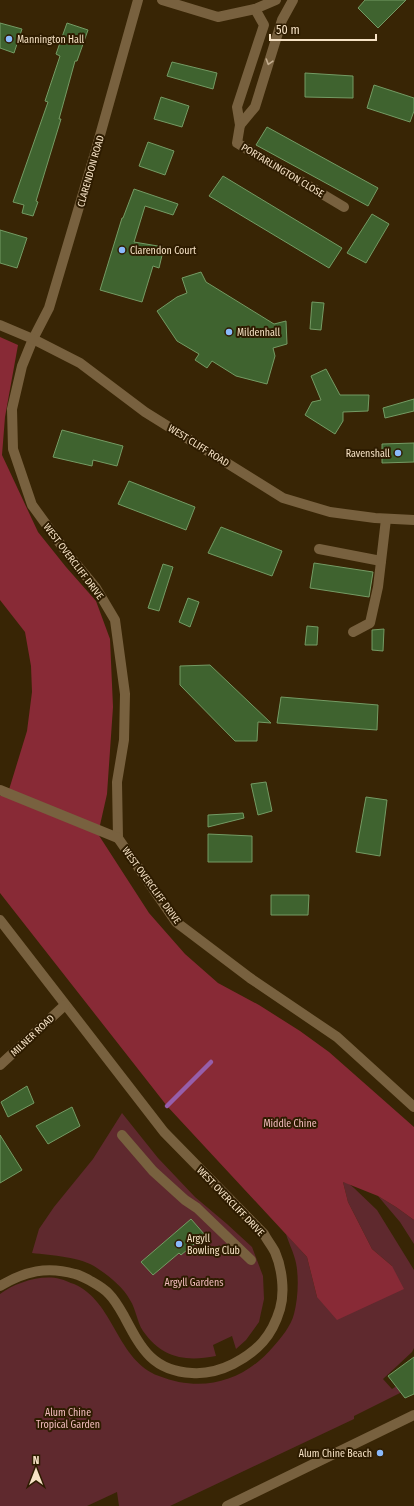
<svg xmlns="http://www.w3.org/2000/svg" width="414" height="1506" viewBox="0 0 414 1506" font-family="'Fira Sans Condensed',sans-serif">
<rect width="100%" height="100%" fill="#382505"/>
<g fill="#5f292e">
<path d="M122,1113L158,1158L195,1197L227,1224L252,1247L263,1276L264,1299L259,1322L246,1340L236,1349L232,1336L213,1345L216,1356C185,1362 162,1358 143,1331C137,1322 136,1309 130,1300C123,1287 109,1276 97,1268C82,1257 51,1255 32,1253L39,1229L54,1207L93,1159Z"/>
<path d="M343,1182L348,1183L354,1188L377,1210L414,1270V1348L412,1352L383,1379L392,1389L408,1379L414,1386L354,1416V1419L170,1506H119L117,1492L87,1506H0V1294C15,1283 41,1274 60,1279C65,1280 70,1283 74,1284C115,1302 116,1360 159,1376C202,1393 243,1382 273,1347C281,1338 291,1326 294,1314C298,1299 299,1278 296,1263C294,1253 289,1244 286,1234L307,1257L317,1297L392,1266L372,1249L348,1202Z"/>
<path d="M378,1196L396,1207L414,1220V1244L400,1222Z"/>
</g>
<path fill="#882a36" d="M0,337L18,345L5,417L2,455L38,532L66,567L96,601L110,639L113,707L107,794L98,834L149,913L185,954L218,983L259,1005L300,1031L329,1052L414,1127V1220L396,1207L378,1196L343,1182L348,1202L372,1249L392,1266L404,1289L337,1320L317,1297L307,1257L167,1106L0,893V796L8,793L27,731L32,692L31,666L25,632L0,600Z"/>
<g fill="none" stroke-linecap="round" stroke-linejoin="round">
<path stroke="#965eaa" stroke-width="4.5" d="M167,1106L211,1062"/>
</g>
<g fill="#3f632f" stroke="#749b64">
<path d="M365,0H406L378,28L358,8Z"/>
<path d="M0,23L22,29L14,53L0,48Z"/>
<path d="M67,23L88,30L77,61H75L59,119H61L36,201L38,202L33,216L22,213L24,205L13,202L48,102L45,101L60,56L56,54Z"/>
<path d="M172,62L217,73L213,89L167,76Z"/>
<path d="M305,73L353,76V98L305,97Z"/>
<path d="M374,85L414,98V111L410,122L367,108Z"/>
<path d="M161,97L189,106L182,127L154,119Z"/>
<path d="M267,127L378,188L368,206L256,145Z"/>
<path d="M148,142L174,151L165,175L139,166Z"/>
<path d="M223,176L342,248L329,268L209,196Z"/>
<path d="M134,189L178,204L173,215L145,206L134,242L164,247L159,268L153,266L142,302L100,290L122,218H123Z"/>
<path d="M372,214L389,224L366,263L347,253Z"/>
<path d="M0,230L27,238L17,268L0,263Z"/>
<path d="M201,272L206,282L274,324L286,321L287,344L273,348L275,356L267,384L236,376L212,361L207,368L195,360L199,354L177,341L157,311L177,297L187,293L182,278Z"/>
<path d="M312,302L324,303L321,330L310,329Z"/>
<path d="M326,369L340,395H369L368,411L343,412V421L335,434L305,415L312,402L321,400L311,376Z"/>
<path d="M414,399V411L385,418L383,408Z"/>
<path d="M62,430L123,446L117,466L93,460L92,466L53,457Z"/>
<path d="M414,443V462L382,463V444Z"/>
<path d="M129,481L195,507L186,530L118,504Z"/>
<path d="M221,527L282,551L272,576L208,553Z"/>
<path d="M314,563L373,572L369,597L310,588Z"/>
<path d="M163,564L173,567L159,611L148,608Z"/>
<path d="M188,598L199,602L190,627L179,622Z"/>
<path d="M307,626L318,627L317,645H305Z"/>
<path d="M384,629L383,651L372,650V630Z"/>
<path d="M210,665L271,723L258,722L257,741H235L180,685V666Z"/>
<path d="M281,697L378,705L377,730L277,723Z"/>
<path d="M266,782L272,811L258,815L251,784Z"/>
<path d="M366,797L387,800L380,856L356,852Z"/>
<path d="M243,813L244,818L208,827V815Z"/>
<path d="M208,834L252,836V862H208Z"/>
<path d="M271,895H309L308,915H271Z"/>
<path d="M27,1086L34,1103L8,1117L1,1102Z"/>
<path d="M72,1107L80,1126L48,1144L36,1126Z"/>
<path d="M0,1135L22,1170L0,1183Z"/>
<path d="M191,1219L205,1235L181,1255L179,1253L153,1275L141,1262Z"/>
<path d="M414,1357V1394L405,1398L388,1376Z"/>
</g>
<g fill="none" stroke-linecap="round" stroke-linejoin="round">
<g stroke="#78613f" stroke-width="10">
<path d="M138,0L95,153L49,308L33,339L22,366L12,409L13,449L32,505L67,553L96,588L115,620L125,694L124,740L117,782L118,838L176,922L250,978L337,1037L414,1107"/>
<path d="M162,0L218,17L255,9L276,0"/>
<path d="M255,9L264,25L237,107L240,125L237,143L344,207"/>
<path d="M240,125L255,107L282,20L293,0"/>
<path d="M0,325L33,339L80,363L145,412L283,498L330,512L375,518L414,520"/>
<path d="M319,549L381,561"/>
<path d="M353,632L370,623L378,587L386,519"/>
<path d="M0,790L118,838"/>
<path d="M0,920L164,1132L264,1234C267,1240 272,1246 275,1252C282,1268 285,1292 280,1309C272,1336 258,1351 233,1364C219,1371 207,1374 192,1373C152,1371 141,1348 124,1316C120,1309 115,1300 109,1294C104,1288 96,1284 89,1280C85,1278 80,1275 75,1274C47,1266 25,1271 0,1286"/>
<path d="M0,1065L65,1005"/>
<path d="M122,1135L153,1171L185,1200L197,1208L251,1260"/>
<path d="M227,1506L414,1415"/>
</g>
</g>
<defs><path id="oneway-chevron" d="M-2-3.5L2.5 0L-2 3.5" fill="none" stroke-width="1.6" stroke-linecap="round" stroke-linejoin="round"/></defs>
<use stroke="#c4ae8f" href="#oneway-chevron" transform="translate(269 62) rotate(107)"/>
<g fill="#8abafc" stroke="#2e1c00" stroke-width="1.5">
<circle cx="9" cy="39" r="4"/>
<circle cx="122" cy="250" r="4"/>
<circle cx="229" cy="332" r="4"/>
<circle cx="398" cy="453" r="4"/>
<circle cx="179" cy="1244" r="4"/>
<circle cx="380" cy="1453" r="4"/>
</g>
<g text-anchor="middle" stroke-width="4" stroke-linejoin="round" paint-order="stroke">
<g font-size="10" fill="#f6e2c5" stroke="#2e1c00" text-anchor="start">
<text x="17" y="43">Mannington Hall</text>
<text x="130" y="254">Clarendon Court</text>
<text x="237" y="336">Mildenhall</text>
<text x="390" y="457" text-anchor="end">Ravenshall</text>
<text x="187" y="1242">Argyll<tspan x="187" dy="12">Bowling Club</tspan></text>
<text x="372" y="1457" text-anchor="end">Alum Chine Beach</text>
</g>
<g font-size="10" fill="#f6e2c5" stroke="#2e1c00">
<text transform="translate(283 170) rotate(31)" y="4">PORTARLINGTON CLOSE</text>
<text transform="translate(90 171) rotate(-74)" y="4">CLARENDON ROAD</text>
<text transform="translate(199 445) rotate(32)" y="4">WEST CLIFF ROAD</text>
<text transform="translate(74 561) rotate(53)" y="4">WEST OVERCLIFF DRIVE</text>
<text transform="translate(152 885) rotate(54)" y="4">WEST OVERCLIFF DRIVE</text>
<text transform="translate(32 1035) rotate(-43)" y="4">MILNER ROAD</text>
<text transform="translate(231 1201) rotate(46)" y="4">WEST OVERCLIFF DRIVE</text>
</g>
<g font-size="10" fill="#f2bcbd" stroke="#2e1c00">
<text x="290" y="1127">Middle Chine</text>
<text x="194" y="1286">Argyll Gardens</text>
<text x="68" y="1416">Alum Chine<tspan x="68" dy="12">Tropical Garden</tspan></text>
</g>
</g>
<g transform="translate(36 1470)" stroke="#2e1c00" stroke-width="3" paint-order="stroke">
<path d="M0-3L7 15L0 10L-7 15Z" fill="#f6e2c5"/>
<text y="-6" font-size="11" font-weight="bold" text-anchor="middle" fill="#f6e2c5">N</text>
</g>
<path d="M270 34v6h106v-6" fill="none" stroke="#f6e2c5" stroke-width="2"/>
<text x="276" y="34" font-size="12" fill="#f6e2c5" stroke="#2e1c00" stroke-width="3" paint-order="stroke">50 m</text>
</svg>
